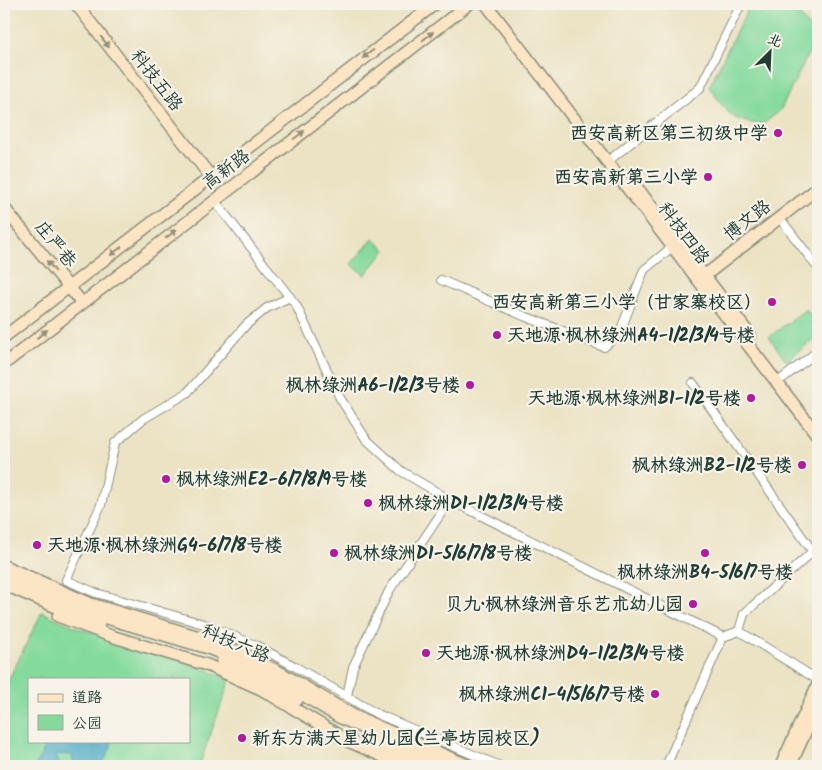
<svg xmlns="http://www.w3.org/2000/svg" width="822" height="770" viewBox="0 0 822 770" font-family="Kalam,'LXGW WenKai TC',sans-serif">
<rect width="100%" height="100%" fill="#f7f3e8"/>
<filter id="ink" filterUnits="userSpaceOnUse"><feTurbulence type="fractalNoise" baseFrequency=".02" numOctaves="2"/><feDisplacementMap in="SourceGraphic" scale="10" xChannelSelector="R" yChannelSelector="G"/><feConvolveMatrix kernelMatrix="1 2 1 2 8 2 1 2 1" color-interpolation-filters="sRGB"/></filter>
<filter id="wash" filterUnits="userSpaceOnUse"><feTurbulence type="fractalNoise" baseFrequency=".0096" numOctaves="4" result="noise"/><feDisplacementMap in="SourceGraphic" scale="20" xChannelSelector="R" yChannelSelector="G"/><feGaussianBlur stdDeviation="1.12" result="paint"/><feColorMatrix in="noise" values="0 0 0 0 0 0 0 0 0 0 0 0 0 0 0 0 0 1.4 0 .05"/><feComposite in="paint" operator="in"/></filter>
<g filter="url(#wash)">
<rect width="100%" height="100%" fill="#ece3c4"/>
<g fill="#84da9d" stroke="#528c68" fill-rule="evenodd">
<path d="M750,4H791L817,37L780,111L763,124C729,122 728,112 709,87Z"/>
<path d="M373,239L386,250L365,275L351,264Z"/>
<path d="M806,309L818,325V336L786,361L769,337Z"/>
<path d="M42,612L78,628L196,665L230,680L199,766H4V689ZM29,679H189V741H29Z"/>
</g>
<path fill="#45a8c5" stroke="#32727c" d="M49,741H111V747L102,766H74L72,755L57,754L59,766H35Z"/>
</g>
<g filter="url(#ink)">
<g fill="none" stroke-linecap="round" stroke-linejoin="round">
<g stroke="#86907c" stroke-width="10">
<g id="street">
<path d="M608,161L700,88L741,4"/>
<path d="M214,200L296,305L340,398L366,439L401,471L450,500L723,637L739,631L818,680"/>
<path d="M779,217L818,268"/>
<path d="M441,280L524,316L604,347L620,332L644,270L672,247"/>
<path d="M290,297L267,308L246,325L187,393L143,419L115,443L101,505L66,580L96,593L207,625L257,646L294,666L377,714L500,766"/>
<path d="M783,378L818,351"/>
<path d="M693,383L818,559"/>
<path d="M739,631L744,614L812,552"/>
<path d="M347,696L353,667L389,591L450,500"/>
<path d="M666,766L723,637"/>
</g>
</g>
<g stroke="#86907c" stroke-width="14">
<g id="secondary">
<path d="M76,4L211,177"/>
<path d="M486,4L818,436"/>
<path d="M635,185L750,335"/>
<path d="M4,208L82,303"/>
<path d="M699,280L818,188"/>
<path d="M4,337L435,4"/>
<path d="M4,364L469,4"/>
<path d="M4,566L91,604L209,640L237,651L281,673L354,716L469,766"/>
<path d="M4,576L103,617L208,648L251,666L287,685L339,717L446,766"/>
<path d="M8,586L63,610L99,624"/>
<path d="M58,616L111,636L207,665L261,689L348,741L405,766"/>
<path d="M222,662L249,674L297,700"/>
<path d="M374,743L416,762"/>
<path d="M781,766L818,684"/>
<path d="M790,766L814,713"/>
</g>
</g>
<use href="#street" stroke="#fff" stroke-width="8"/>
<use href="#secondary" stroke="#fce5c4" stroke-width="11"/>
</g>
<defs><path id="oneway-solid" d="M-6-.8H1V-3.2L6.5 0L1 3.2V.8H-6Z" transform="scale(1.25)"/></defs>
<g fill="#8e917c">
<use href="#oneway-solid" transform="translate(428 36) rotate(-38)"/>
<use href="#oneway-solid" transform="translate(105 42) rotate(52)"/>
<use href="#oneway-solid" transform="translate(368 54) rotate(143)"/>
<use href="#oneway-solid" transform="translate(299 135) rotate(-37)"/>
<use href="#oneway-solid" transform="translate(171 234) rotate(-38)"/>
<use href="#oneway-solid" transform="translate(116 251) rotate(143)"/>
<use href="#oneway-solid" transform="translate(51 266) rotate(-129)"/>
<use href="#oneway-solid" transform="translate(42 334) rotate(-38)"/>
</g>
</g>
<g fill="#b5179e" stroke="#f7f3e8" stroke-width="2">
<circle cx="778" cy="133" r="5"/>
<circle cx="708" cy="177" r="5"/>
<circle cx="772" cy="302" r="5"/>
<circle cx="497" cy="335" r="5"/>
<circle cx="470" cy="385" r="5"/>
<circle cx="751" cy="398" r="5"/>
<circle cx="802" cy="465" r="5"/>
<circle cx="166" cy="479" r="5"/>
<circle cx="368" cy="503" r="5"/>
<circle cx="37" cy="545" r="5"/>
<circle cx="334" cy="553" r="5"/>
<circle cx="705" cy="553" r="5"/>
<circle cx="693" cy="604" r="5"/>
<circle cx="426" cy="653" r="5"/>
<circle cx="655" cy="694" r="5"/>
<circle cx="242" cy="738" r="5"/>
</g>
<g text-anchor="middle" stroke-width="4.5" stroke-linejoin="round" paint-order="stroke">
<g font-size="18" fill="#1f3d34" stroke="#f7f3e8">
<text transform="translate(157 80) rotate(52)" y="6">科技五路</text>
<text transform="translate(226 169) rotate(-37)" y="6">高新路</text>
<text transform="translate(747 220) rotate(-38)" y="6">博文路</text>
<text transform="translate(684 233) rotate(53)" y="6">科技四路</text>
<text transform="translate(56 244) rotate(51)" y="6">庄严巷</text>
<text transform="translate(236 643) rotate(23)" y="6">科技六路</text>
</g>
<g font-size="18" font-weight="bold" fill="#1f3d34" stroke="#f7f3e8" text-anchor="end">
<text x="768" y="139">西安高新区第三初级中学</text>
<text x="698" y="183">西安高新第三小学</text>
<text x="762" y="308">西安高新第三小学（甘家寨校区）</text>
<text x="507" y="341" text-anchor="start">天地源·枫林绿洲A4-1/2/3/4号楼</text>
<text x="460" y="391">枫林绿洲A6-1/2/3号楼</text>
<text x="741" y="404">天地源·枫林绿洲B1-1/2号楼</text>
<text x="792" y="471">枫林绿洲B2-1/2号楼</text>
<text x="176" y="485" text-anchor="start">枫林绿洲E2-6/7/8/9号楼</text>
<text x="378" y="509" text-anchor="start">枫林绿洲D1-1/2/3/4号楼</text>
<text x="47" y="551" text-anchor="start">天地源·枫林绿洲G4-6/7/8号楼</text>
<text x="344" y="559" text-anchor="start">枫林绿洲D1-5/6/7/8号楼</text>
<text x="705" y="578" text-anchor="middle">枫林绿洲B4-5/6/7号楼</text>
<text x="683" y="610">贝九·枫林绿洲音乐艺术幼儿园</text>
<text x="436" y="659" text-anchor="start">天地源·枫林绿洲D4-1/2/3/4号楼</text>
<text x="645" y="700">枫林绿洲C1-4/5/6/7号楼</text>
<text x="252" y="744" text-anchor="start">新东方满天星幼儿园(兰亭坊园校区)</text>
</g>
</g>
<rect width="822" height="770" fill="none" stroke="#f7f3e8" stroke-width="20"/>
<rect x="28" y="678" width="162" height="65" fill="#f7f3e8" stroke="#a1aaa0"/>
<rect x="38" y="694" width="25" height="8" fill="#fce5c4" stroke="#a1aaa0"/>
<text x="72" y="702" font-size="15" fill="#1f3d34">道路</text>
<rect x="38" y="715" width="25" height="15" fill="#84da9d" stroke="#a1aaa0"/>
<text x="72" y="728" font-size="15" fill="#1f3d34">公园</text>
<g transform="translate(770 52) rotate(24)" stroke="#f7f3e8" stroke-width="4" paint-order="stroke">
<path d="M0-4L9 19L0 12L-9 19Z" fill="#1f3d34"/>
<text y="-8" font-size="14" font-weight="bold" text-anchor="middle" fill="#1f3d34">北</text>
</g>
</svg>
